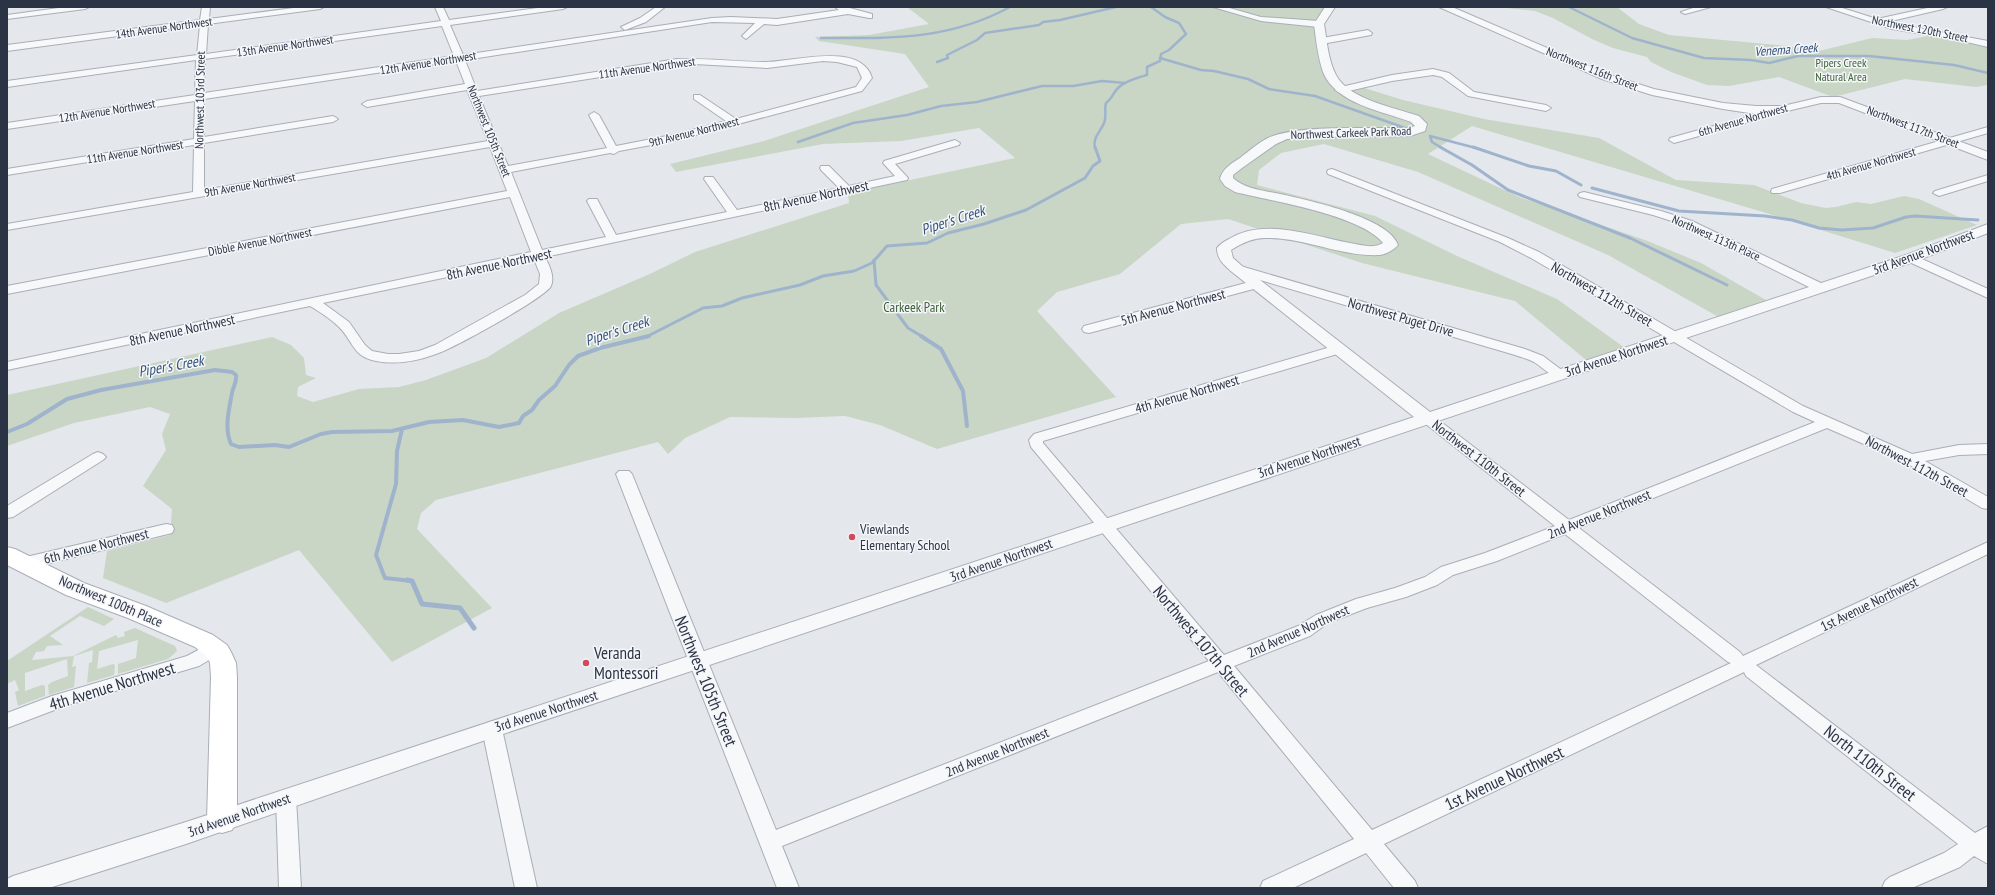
<svg xmlns="http://www.w3.org/2000/svg" width="1995" height="895" viewBox="0 0 1995 895" font-family="'PT Sans Narrow',sans-serif">
<rect width="100%" height="100%" fill="#e4e7ec"/>
<g fill="#c9d6c5">
<path d="M907,7H1330L1322,18V41L1340,90L1358,86L1403,100L1484,119L1599,138L1676,180L1754,185L1801,203L1826,208L1836,207L1856,202L1871,204L1904,196L1919,199L1977,225L1895,253L1763,212L1472,126L1428,154L1519,197L1645,240L1701,263L1773,304L1724,320L1608,255L1418,172L1324,144L1281,153L1259,170L1257,185L1375,216L1457,256L1557,299L1629,351L1591,364L1515,301L1362,263L1228,219L1181,224L1120,274L1057,292L1037,311L1116,397L937,449L880,425L845,416L796,418L730,417L685,438L668,454L658,442L436,500L421,513L417,529L492,608L392,662L299,550L166,603L103,578L107,551L170,535L172,509L143,486L166,450L162,434L170,414L150,407L74,423L7,446V395L272,337L291,345L304,358L306,375L316,378L298,387L297,396L313,402L359,389L399,387L426,380L486,358L559,313L652,273L695,252L849,203L848,193L1015,158L979,128L901,141L823,144L676,172L670,164L764,141L929,87L905,54L819,41L815,37L869,35L929,24Z"/>
<path d="M1497,7H1617L1639,24L1669,35L1787,46L1819,51L1872,38L1907,40L1928,36L1951,38L1988,46V85L1976,87L1905,79L1833,97L1779,77L1729,86L1707,85L1671,72L1651,62L1647,57L1613,48L1592,39L1553,18L1535,11Z"/>
<path d="M88,607L114,619L104,626L80,616L50,636L63,645L47,646L44,651L36,652L32,660L73,656L116,635L118,638L125,636L124,632L135,628L175,646L177,651L168,659L118,674V664L136,658L138,640L99,651L97,669L113,664L115,665L114,675L87,683L89,663L92,662L93,650L74,656L72,667L76,666L74,687L49,695L48,685L52,682L68,676L67,659L25,673V691L42,685L45,686V696L18,706L15,692L19,690L15,680L7,684V661Z"/>
</g>
<g fill="none" stroke-linecap="round" stroke-linejoin="round">
<g stroke="#9fb4cc" stroke-width="2.5">
<path d="M1569,7L1632,38L1704,58L1751,60L1769,63L1798,56H1869L1954,65L1988,73"/>
<path d="M821,38C890,38 947,41 1010,7"/>
<path d="M1160,58L1201,70L1214,71L1248,79L1269,89L1315,96L1405,128"/>
<path d="M937,62L948,58L947,55L977,40L985,33L1039,25L1043,22L1060,20L1116,7"/>
<path d="M1430,136L1432,142L1442,148"/>
<path d="M1430,136L1476,148"/>
<path d="M798,142L853,123L907,115L941,106L977,102L1042,86H1073L1102,81L1125,83"/>
<path d="M1095,148C1092,138 1101,131 1104,123C1107,117 1104,109 1106,103C1112,99 1113,93 1118,88C1125,81 1137,78 1147,75V67L1160,61L1161,54L1169,50L1186,34L1179,23L1165,17L1151,7"/>
</g>
<g stroke="#9fb4cc" stroke-width="3">
<path d="M1440,147L1472,165L1508,190L1630,238L1727,285"/>
<path d="M1473,147L1529,166L1556,171L1581,185"/>
<path d="M1592,188L1679,211L1765,216L1792,220L1819,228L1842,230L1873,228L1906,217L1915,216L1978,220"/>
<path d="M874,260L876,285L908,328L923,337"/>
<path d="M646,337L703,308L722,306L742,298L800,285L823,276L854,271L872,263L887,246L927,243L948,233L984,224L1026,210L1085,178L1093,166L1100,161L1095,147"/>
</g>
<g stroke="#9fb4cc" stroke-width="4">
<path d="M921,336L941,349L963,391L967,426"/>
<path d="M402,429L397,451L396,484L376,555L385,578L412,581"/>
<path d="M7,432L27,424L67,399L101,390L215,370L232,372L236,375C237,383 233,386 232,393C229,410 224,428 231,444L239,447L275,445L289,447L321,434L332,432L392,431L429,422L463,420L499,427L519,423L523,416L532,410L539,400L555,386L569,365L578,356L600,348L649,336"/>
</g>
<path stroke="#9fb4cc" stroke-width="5" d="M407,580L412,581L422,604L460,608L474,628"/>
<g stroke="#a9aeb7" stroke-width="2">
<g id="minor">
<path d="M66,7H89L85,9L7,19V15Z"/>
<path d="M202,7H210L209,19L301,7H324L320,9L208,24L206,54L441,21L435,7H443L449,20L545,7H567L563,9L450,25L463,55L712,18L731,17L777,19L839,10L835,7H846L872,14V18H869L848,14L777,25L764,24L746,39L742,36L755,23L712,22L465,60L477,91L677,59C707,58 736,62 766,62C793,62 861,41 872,78L862,91L678,140L619,151L614,154L610,153L511,172L542,250L606,237L587,201L589,199H597L616,235L727,212L704,179L705,177H713L737,210L839,188L821,170L820,168L821,166H829L849,186L895,176L883,163L884,161L955,140L960,143L959,145L895,164L908,178L907,180L545,257C549,265 555,276 551,286C545,298 452,349 436,354C417,361 396,365 376,361C352,356 354,342 339,327C331,319 320,312 310,306L7,370V362L531,252L510,197L7,294V286L507,191L490,147L7,230V224L193,192L194,145L7,175V169L194,139L195,101L7,129V123L195,95L196,60L7,87V81L197,55L200,25L7,51V45L200,20ZM442,26L454,56L204,93L205,59ZM456,61L465,84L367,101L362,104L367,107L467,90L488,141L204,190V143L333,122L338,119L333,116L204,137V99ZM823,61L837,62L857,67L862,78L856,87L736,119L700,95H694V99L726,121L677,134L616,146L599,115L594,112L589,115L607,148L508,166L479,96L677,65L694,64L767,68ZM534,259L540,274L539,284L525,295L435,345L419,351L399,354H388L372,351L365,345L349,322L323,303Z"/>
<path d="M656,7H665L646,22L625,30L621,27L640,18Z"/>
<path d="M1213,7H1226L1261,17L1319,21L1323,24L1319,27L1261,21Z"/>
<path d="M1696,7H1711L1685,14L1681,12Z"/>
<path d="M1826,7H1839L1877,19L1932,7H1947L1943,9L1887,22L1988,41V47L1954,39L1892,29Z"/>
<path d="M1368,30L1372,33L1371,35L1322,44L1318,41L1322,38Z"/>
<path d="M1433,69L1449,73L1474,92L1546,105L1551,108L1546,111L1468,96L1442,77L1433,75L1392,81L1340,93L1335,90L1337,88L1392,75Z"/>
<path d="M1771,107L1776,110L1767,117L1674,143L1669,140L1670,138L1761,113Z"/>
<path d="M1988,127V133L1780,193H1772L1771,191L1772,189Z"/>
<path d="M1332,169L1508,238L1539,252L1803,406L1912,454L1959,445L1988,444V454L1959,455L1925,461L1988,497V509L1982,508L1903,461L1827,428L1579,528L1740,652L1743,656L1988,542V554L1756,665L1975,833L1988,826V864L1974,856L1960,867L1912,888H1882L1885,881L1890,877L1944,853L1958,844L1746,676L1744,672L1384,844L1415,881L1418,888H1394L1366,853L1293,888H1260L1263,881L1354,839L1218,672L782,846L799,888H777L616,474L619,471H629L632,474L776,830L1209,661L1031,447L1029,440L1034,434L1334,346H1344L1346,349L1344,352L1043,441V443L1224,655L1298,626L1316,615L1356,599L1395,588L1425,577L1441,567L1485,553L1555,526L1422,421L1420,418L1422,415H1432L1569,520L1815,422L1793,412L1531,258L1500,242L1328,174L1327,172L1328,170ZM1565,534L1728,662L1731,663L1372,830L1234,666L1310,636L1328,623L1367,608L1406,597L1437,585L1453,575L1497,561Z"/>
<path d="M1988,175V181L1939,196L1933,193L1935,191Z"/>
<path d="M1584,192L1661,211L1692,221L1825,285L1827,288L1821,292L1817,291L1684,225L1653,215L1580,197L1578,195L1580,193Z"/>
<path d="M1911,254L1988,289V298L1907,261L1905,258L1907,255Z"/>
<path d="M1237,265L1525,349L1543,356L1567,374L1565,377C1553,380 1544,368 1534,362C1528,359 1521,357 1515,355L1233,272L1231,269Z"/>
<path d="M1257,280L1261,281L1263,284L1261,287L1089,333L1084,332L1082,329L1084,326Z"/>
<path d="M98,452L103,454L106,457L103,460L13,517L7,518V506L93,454Z"/>
<path d="M166,524L172,525L174,529L172,533L26,569L20,567L18,563L20,559L26,557Z"/>
<path d="M215,641L221,643L224,648L221,653L199,666L65,706L7,728V713L52,696L187,656Z"/>
<path d="M492,721L499,724L502,729L537,888H515L482,729L485,724Z"/>
<path d="M286,790L293,792L296,798L301,888H279L276,798L279,792Z"/>
</g>
</g>
<g stroke="#a9aeb7" stroke-width="2">
<g id="tertiary">
<path d="M1325,7H1335L1324,24C1327,41 1328,60 1336,75C1348,99 1395,108 1419,116L1427,124L1425,131L1410,136L1316,137L1287,139L1276,144L1242,168L1233,175V178C1246,190 1268,191 1285,195C1311,201 1389,218 1398,245C1394,250 1386,254 1380,255C1341,257 1304,237 1265,238C1252,238 1242,243 1231,250L1233,258L1242,266L1430,412L1906,255L1988,224V233L1916,261L500,735L186,844L49,888H7V879L13,876L186,822L1414,417L1232,272C1224,265 1217,259 1217,248C1220,244 1225,241 1229,239C1264,217 1313,236 1350,243C1361,245 1373,249 1383,243C1361,215 1271,201 1235,192L1225,186L1220,179C1222,169 1232,163 1240,158C1249,151 1258,143 1268,138C1297,124 1374,129 1409,128L1415,126L1411,122C1382,111 1336,104 1323,72C1318,57 1316,40 1314,24Z"/>
<path d="M1439,7H1452L1610,75L1654,89L1723,103L1756,106H1783L1821,97H1840L1988,152V160L1839,103H1821L1783,112L1756,114L1723,109L1652,95L1602,79Z"/>
</g>
</g>
<g stroke="#a9aeb7" stroke-width="2">
<path id="secondary" d="M7,547L15,549L84,583L146,606L213,635L227,645L231,652L236,663L237,677V821L232,830L222,833L212,830L207,821L211,677L210,663L208,658L195,647L128,618L66,595L7,565Z"/>
</g>
<use href="#minor" fill="#f7f8fa" fill-rule="evenodd"/>
<use href="#tertiary" fill="#f7f8fa" fill-rule="evenodd"/>
<use href="#secondary" fill="#fff" fill-rule="evenodd"/>
</g>
<g fill="#d1495b" stroke="#f4f6f9" stroke-width="1.5">
<circle cx="852" cy="537" r="4"/>
<circle cx="586" cy="663" r="4"/>
</g>
<g text-anchor="middle" stroke-width="3" stroke-linejoin="round" paint-order="stroke">
<g font-size="12" fill="#2b3445" stroke="#f4f6f9">
<text transform="translate(164 28) rotate(-8)" y="4">14th Avenue Northwest</text>
<text transform="translate(1920 29) rotate(11)" y="4">Northwest 120th Street</text>
<text transform="translate(285 46) rotate(-8)" y="4">13th Avenue Northwest</text>
<text transform="translate(428 63) rotate(-9)" y="4">12th Avenue Northwest</text>
<text transform="translate(647 68) rotate(-8)" y="4">11th Avenue Northwest</text>
<text transform="translate(1592 69) rotate(22)" y="4">Northwest 116th Street</text>
<text transform="translate(200 100) rotate(-89)" y="4">Northwest 103rd Street</text>
<text transform="translate(107 111) rotate(-9)" y="4">12th Avenue Northwest</text>
<text transform="translate(1743 120) rotate(-16)" y="4">6th Avenue Northwest</text>
<text transform="translate(1913 127) rotate(21)" y="4">Northwest 117th Street</text>
<text transform="translate(489 131) rotate(68)" y="4">Northwest 105th Street</text>
<text transform="translate(694 132) rotate(-14)" y="4">9th Avenue Northwest</text>
<text transform="translate(1351 133) rotate(-2)" y="4">Northwest Carkeek Park Road</text>
<text transform="translate(135 152) rotate(-9)" y="4">11th Avenue Northwest</text>
<text transform="translate(1871 164) rotate(-16)" y="4">4th Avenue Northwest</text>
<text transform="translate(250 185) rotate(-10)" y="4">9th Avenue Northwest</text>
<text transform="translate(1716 238) rotate(24)" y="4">Northwest 113th Place</text>
<text transform="translate(260 242) rotate(-11)" y="4">Dibble Avenue Northwest</text>
</g>
<g font-size="12" fill="#3f6138" stroke="#f4f6f9">
<text x="1841" y="67">Pipers Creek<tspan x="1841" dy="14">Natural Area</tspan></text>
</g>
<g font-size="13" font-style="italic" fill="#34527a" stroke="#f4f6f9">
<text transform="translate(1786 49) rotate(-4)" y="5">Venema Creek</text>
</g>
<g font-size="14" fill="#2b3445" stroke="#f4f6f9">
<text transform="translate(816 196) rotate(-12)" y="5">8th Avenue Northwest</text>
<text transform="translate(1923 252) rotate(-20)" y="5">3rd Avenue Northwest</text>
<text transform="translate(499 264) rotate(-12)" y="5">8th Avenue Northwest</text>
<text transform="translate(1602 294) rotate(30)" y="5">Northwest 112th Street</text>
<text transform="translate(1173 307) rotate(-15)" y="5">5th Avenue Northwest</text>
<text transform="translate(1401 317) rotate(16)" y="5">Northwest Puget Drive</text>
<text transform="translate(182 330) rotate(-12)" y="5">8th Avenue Northwest</text>
<text transform="translate(1616 356) rotate(-18)" y="5">3rd Avenue Northwest</text>
<text transform="translate(1187 394) rotate(-16)" y="5">4th Avenue Northwest</text>
<text transform="translate(1309 457) rotate(-18)" y="5">3rd Avenue Northwest</text>
<text transform="translate(1479 458) rotate(38)" y="5">Northwest 110th Street</text>
<text transform="translate(1917 466) rotate(28)" y="5">Northwest 112th Street</text>
<text transform="translate(1599 514) rotate(-22)" y="5">2nd Avenue Northwest</text>
<text transform="translate(96 546) rotate(-14)" y="5">6th Avenue Northwest</text>
<text transform="translate(1001 560) rotate(-19)" y="5">3rd Avenue Northwest</text>
<text transform="translate(111 601) rotate(23)" y="5">Northwest 100th Place</text>
<text transform="translate(1869 604) rotate(-26)" y="5">1st Avenue Northwest</text>
<text transform="translate(1298 631) rotate(-24)" y="5">2nd Avenue Northwest</text>
<text transform="translate(546 711) rotate(-18)" y="5">3rd Avenue Northwest</text>
<text transform="translate(997 752) rotate(-22)" y="5">2nd Avenue Northwest</text>
<text transform="translate(239 815) rotate(-19)" y="5">3rd Avenue Northwest</text>
</g>
<g font-size="14" fill="#3f6138" stroke="#f4f6f9">
<text x="914" y="312">Carkeek Park</text>
</g>
<g font-size="14" fill="#2b3445" stroke="#f4f6f9" text-anchor="start">
<text x="860" y="534">Viewlands<tspan x="860" dy="16">Elementary School</tspan></text>
</g>
<g font-size="15" font-style="italic" fill="#34527a" stroke="#f4f6f9">
<text transform="translate(953 220) rotate(-18)" y="5">Piper's Creek</text>
<text transform="translate(617 331) rotate(-18)" y="5">Piper's Creek</text>
<text transform="translate(171 366) rotate(-10)" y="5">Piper's Creek</text>
</g>
<g font-size="17" fill="#2b3445" stroke="#f4f6f9">
<text transform="translate(1201 641) rotate(50)" y="6">Northwest 107th Street</text>
<text transform="translate(706 681) rotate(68)" y="6">Northwest 105th Street</text>
<text transform="translate(112 686) rotate(-17)" y="6">4th Avenue Northwest</text>
<text transform="translate(1870 763) rotate(38)" y="6">North 110th Street</text>
<text transform="translate(1504 778) rotate(-25)" y="6">1st Avenue Northwest</text>
</g>
<g font-size="17" fill="#2b3445" stroke="#f4f6f9" text-anchor="start">
<text x="594" y="659">Veranda<tspan x="594" dy="20">Montessori</tspan></text>
</g>
</g>
<rect width="1995" height="895" fill="none" stroke="#2b3445" stroke-width="16"/>
</svg>
